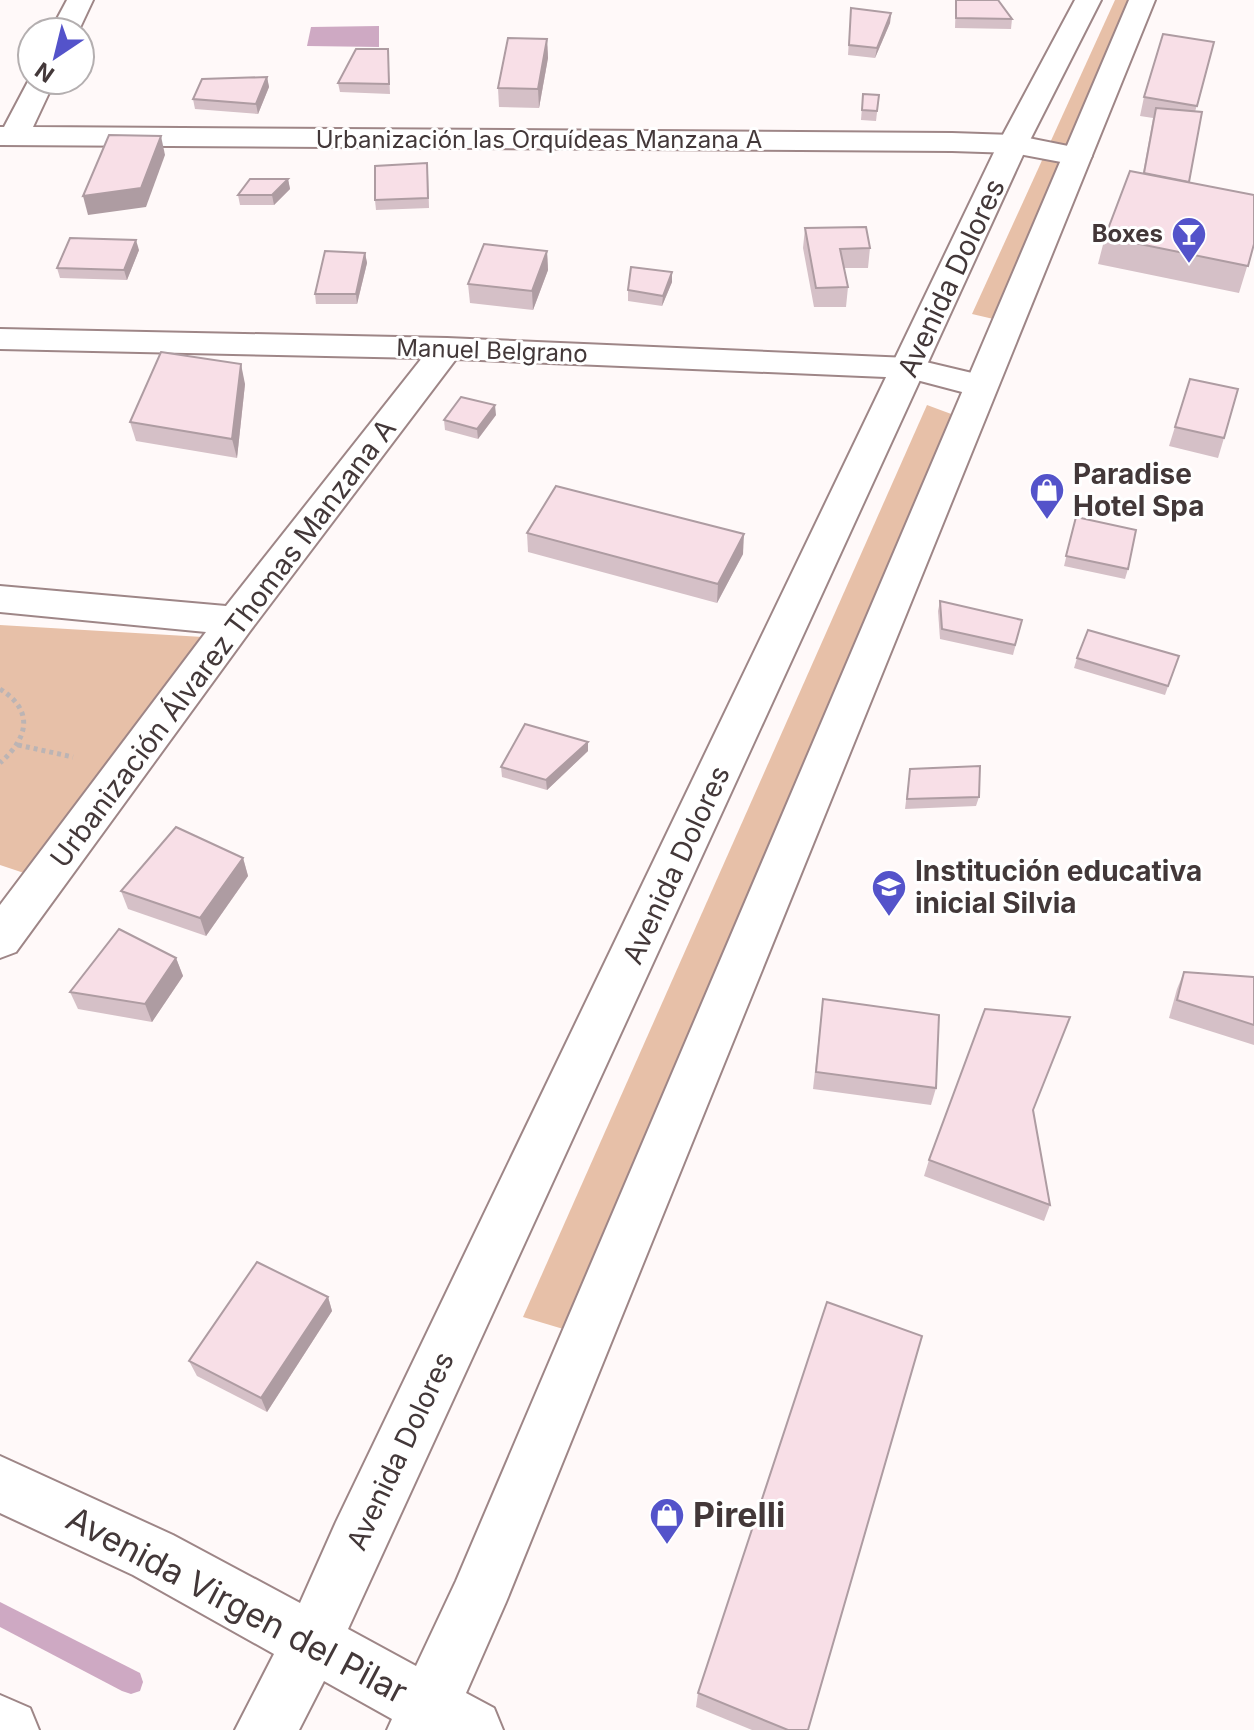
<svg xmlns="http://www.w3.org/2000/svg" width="1254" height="1730" viewBox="0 0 1254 1730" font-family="Inter,sans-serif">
<rect width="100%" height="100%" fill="#fff9f9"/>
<g fill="#e7c0a8">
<path d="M1115,0H1133L1002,321L972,314Z"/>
<path d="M927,405L962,418L570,1331L523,1317Z"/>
<path d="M0,625L203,637L33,876L0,865Z"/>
</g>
<path fill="#cea9c3" d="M379,26V47L307,46L311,27Z"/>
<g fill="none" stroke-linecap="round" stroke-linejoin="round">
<path fill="#cea9c3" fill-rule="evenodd" d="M0,1602L140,1673L143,1682L140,1691L131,1694L122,1691L0,1627Z"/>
<g stroke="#9e8687" stroke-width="4">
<g id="minor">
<path d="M67,0H93L78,32H50Z"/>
<path d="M32,74V80H55L33,127L952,133L1013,135L1088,150L1092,156L1088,162L1077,165L1013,153L952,151L0,145V127H4Z"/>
<path d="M0,329L447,338L909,358L993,378L998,386L993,394L981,397L909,378L456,359L250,631L16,952L0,958V905L206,632L0,612V586L226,606L422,358L0,349Z"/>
</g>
</g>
<g stroke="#9e8687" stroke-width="4">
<g id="major">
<path d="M1075,0H1101L1028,144L348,1629L416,1666L456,1581L1129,0H1155L506,1602L466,1693L494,1708L503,1730H387L392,1719L324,1681L299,1730H235L274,1654L133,1575L0,1513V1456L173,1535L300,1603L336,1522L998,144Z"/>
<path d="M0,1695L30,1708L39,1730H0Z"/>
</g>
</g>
<g stroke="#bcb4b4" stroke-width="5" stroke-dasharray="4 4" stroke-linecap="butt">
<path d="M0,689C35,711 28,738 0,763"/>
<path d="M18,745L73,757"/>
</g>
<use href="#minor" fill="#fff" fill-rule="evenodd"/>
<use href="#major" fill="#fff" fill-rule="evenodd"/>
</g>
<g fill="#d5c0c7">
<path d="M956,0L1012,19L1011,29L955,28Z"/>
<path d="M851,8L891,13L890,23L875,58L848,55Z"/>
<path d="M547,39L548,58L539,108L499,107L498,88Z"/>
<path d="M1214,42L1195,112L1189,182L1254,244L1239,293L1098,264L1105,237L1143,173L1153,118L1140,116L1144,97Z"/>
<path d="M388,49L390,94L340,92L338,83Z"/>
<path d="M267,77L269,87L258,114L195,109L193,99Z"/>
<path d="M863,94L879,95L876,121L861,120Z"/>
<path d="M428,173L429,208L376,210L375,200Z"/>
<path d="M288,179L290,189L274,205H240L238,195Z"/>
<path d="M805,228L870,248L868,268H844L848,287L846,307H814L803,248Z"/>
<path d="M139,250L127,280L60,278L57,268Z"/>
<path d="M547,251L548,270L533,310L470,303L468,284Z"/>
<path d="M365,253L367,263L357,304H316L315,294Z"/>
<path d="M672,272V282L662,306L628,301V290Z"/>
<path d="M1190,379L1224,438L1218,458L1169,446Z"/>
<path d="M245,384L237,458L136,441L130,422Z"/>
<path d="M496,415L478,439L445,430L444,420Z"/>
<path d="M1076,517L1128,569L1125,579L1064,566Z"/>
<path d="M527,533L743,554L717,603L528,552Z"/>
<path d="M940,601L1022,620L1013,655L940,639L938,611Z"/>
<path d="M1179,656L1165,695L1074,668L1077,658Z"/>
<path d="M588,751L547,790L502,777L501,767Z"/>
<path d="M910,769L979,797L976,806L905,809Z"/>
<path d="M243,858L248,876L206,936L128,909L121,891Z"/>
<path d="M176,958L183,976L152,1022L78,1009L70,992Z"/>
<path d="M1184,972L1254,977V1045L1169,1018L1177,989Z"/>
<path d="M823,999L936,1088L931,1105L813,1089Z"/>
<path d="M1033,1111L1050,1205L1044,1221L924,1176L929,1160Z"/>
<path d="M328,1297L332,1311L267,1412L197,1376L189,1361Z"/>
<path d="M698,1693L808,1730H752L696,1707Z"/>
</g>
<g fill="#ae9ca2">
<path d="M891,13L890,23L875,58L877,48Z"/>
<path d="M547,39L548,58L539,108L538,89Z"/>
<path d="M267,77L269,87L258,114L256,104Z"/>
<path d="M161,136L165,155L146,207L88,215L83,196Z"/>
<path d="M288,179L290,189L274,205L272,195Z"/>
<path d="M136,240L139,250L127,280L124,270Z"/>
<path d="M547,251L548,270L533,310L532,291Z"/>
<path d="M365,253L367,263L357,304L356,294Z"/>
<path d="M672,272V282L662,306L663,296Z"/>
<path d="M241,364L245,384L237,458L232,439Z"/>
<path d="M495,405L496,415L478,439L477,429Z"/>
<path d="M744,534L743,554L717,603L718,584Z"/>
<path d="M588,742V751L547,790L546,780Z"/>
<path d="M243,858L248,876L206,936L200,918Z"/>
<path d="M176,958L183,976L152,1022L145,1004Z"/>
<path d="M328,1297L332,1311L267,1412L261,1398Z"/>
</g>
<g fill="#f8dfe7" stroke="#ae9ca2" stroke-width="2">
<path d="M956,0H998L1012,19L956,18Z"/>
<path d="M851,8L891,13L877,48L849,45Z"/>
<path d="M1163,34L1214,42L1197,106L1144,97Z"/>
<path d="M508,38L547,39L538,89L498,88Z"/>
<path d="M356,49H388L389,84L338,83Z"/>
<path d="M267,77L256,104L193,99L202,79Z"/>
<path d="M863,94L879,95L877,111L862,110Z"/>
<path d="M1156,108L1202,112L1189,182L1144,173Z"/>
<path d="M109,135L161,136L141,188L83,196Z"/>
<path d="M427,163L428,198L375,200V166Z"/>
<path d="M1130,171L1254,195V244L1248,266L1105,237Z"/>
<path d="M250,179H288L272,195H238Z"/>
<path d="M866,227L870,248L840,249L848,287L816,288L805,228Z"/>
<path d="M70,238L136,240L124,270L57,268Z"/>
<path d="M484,244L547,251L532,291L468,284Z"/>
<path d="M325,251L365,253L356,294H315Z"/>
<path d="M631,267L672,272L663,296L628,290Z"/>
<path d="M161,352L241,364L232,439L130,422Z"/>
<path d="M1190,379L1238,389L1224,438L1175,427Z"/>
<path d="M461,397L495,405L477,429L444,420Z"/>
<path d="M556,486L744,534L718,584L527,533Z"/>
<path d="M1076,517L1136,530L1128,569L1066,556Z"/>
<path d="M940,601L1022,620L1015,645L942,629Z"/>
<path d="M1088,630L1179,656L1168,686L1077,658Z"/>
<path d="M525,724L588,742L546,780L501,767Z"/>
<path d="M980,766L979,797L907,799L910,769Z"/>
<path d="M176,827L243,858L200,918L121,891Z"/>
<path d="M119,929L176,958L145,1004L70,992Z"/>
<path d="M1184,972L1254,977V1025L1177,1000Z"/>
<path d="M823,999L939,1015L936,1088L816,1072Z"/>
<path d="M985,1009L1070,1017L1033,1110L1050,1205L929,1160Z"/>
<path d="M257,1262L328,1297L261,1398L189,1361Z"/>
<path d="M827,1302L922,1336L808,1730H788L698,1693Z"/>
</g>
<defs>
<g id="bar-pin" transform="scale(1.8)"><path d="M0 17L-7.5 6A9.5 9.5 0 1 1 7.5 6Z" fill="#5453ca" stroke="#fff"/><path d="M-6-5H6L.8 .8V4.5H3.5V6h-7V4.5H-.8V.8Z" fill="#fff"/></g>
<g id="shop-pin" transform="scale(1.8)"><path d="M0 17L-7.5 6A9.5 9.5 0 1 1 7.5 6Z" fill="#5453ca" stroke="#fff"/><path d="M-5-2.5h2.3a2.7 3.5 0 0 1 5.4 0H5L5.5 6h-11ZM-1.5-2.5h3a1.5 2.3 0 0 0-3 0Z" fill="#fff"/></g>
<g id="school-pin" transform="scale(1.8)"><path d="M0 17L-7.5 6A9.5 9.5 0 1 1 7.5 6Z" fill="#5453ca" stroke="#fff"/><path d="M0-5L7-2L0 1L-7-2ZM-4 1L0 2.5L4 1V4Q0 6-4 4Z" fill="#fff"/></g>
</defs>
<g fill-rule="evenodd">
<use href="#bar-pin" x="1189" y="234"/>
<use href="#shop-pin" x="1047" y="490"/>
<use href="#school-pin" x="889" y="887"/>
<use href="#shop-pin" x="667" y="1515"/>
</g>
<g text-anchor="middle" stroke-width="6" stroke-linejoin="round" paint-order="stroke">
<g font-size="24" fill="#433839" stroke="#fff">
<text x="539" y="148">Urbanización las Orquídeas Manzana A</text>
<text transform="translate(492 351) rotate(2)" y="8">Manuel Belgrano</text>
</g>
<g font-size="24" font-weight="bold" fill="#433839" stroke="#fff" text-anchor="end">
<text x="1163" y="242">Boxes</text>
</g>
<g font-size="28" fill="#433839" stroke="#fff">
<text transform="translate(951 278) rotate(-65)" y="10">Avenida Dolores</text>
<text transform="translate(223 643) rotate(-53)" y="10">Urbanización Álvarez Thomas Manzana A</text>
<text transform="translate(676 865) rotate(-65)" y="10">Avenida Dolores</text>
<text transform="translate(400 1451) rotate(-65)" y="10">Avenida Dolores</text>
</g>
<g font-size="28" font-weight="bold" fill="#433839" stroke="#fff" text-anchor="start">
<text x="1073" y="484">Paradise<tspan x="1073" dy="32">Hotel Spa</tspan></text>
<text x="915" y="881">Institución educativa<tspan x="915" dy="32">inicial Silvia</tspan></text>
</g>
<g font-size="34" font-weight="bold" fill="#433839" stroke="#fff" text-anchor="start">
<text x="693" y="1527">Pirelli</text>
</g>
<g font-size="34" fill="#433839" stroke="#fff">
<text transform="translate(237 1605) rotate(28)" y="12">Avenida Virgen del Pilar</text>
</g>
</g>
<g transform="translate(56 56) rotate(215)"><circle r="38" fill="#ffffff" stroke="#b4afb0" stroke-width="2"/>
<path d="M0-6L14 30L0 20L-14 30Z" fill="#5453ca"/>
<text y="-12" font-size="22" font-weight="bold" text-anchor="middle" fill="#433839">N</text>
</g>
</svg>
